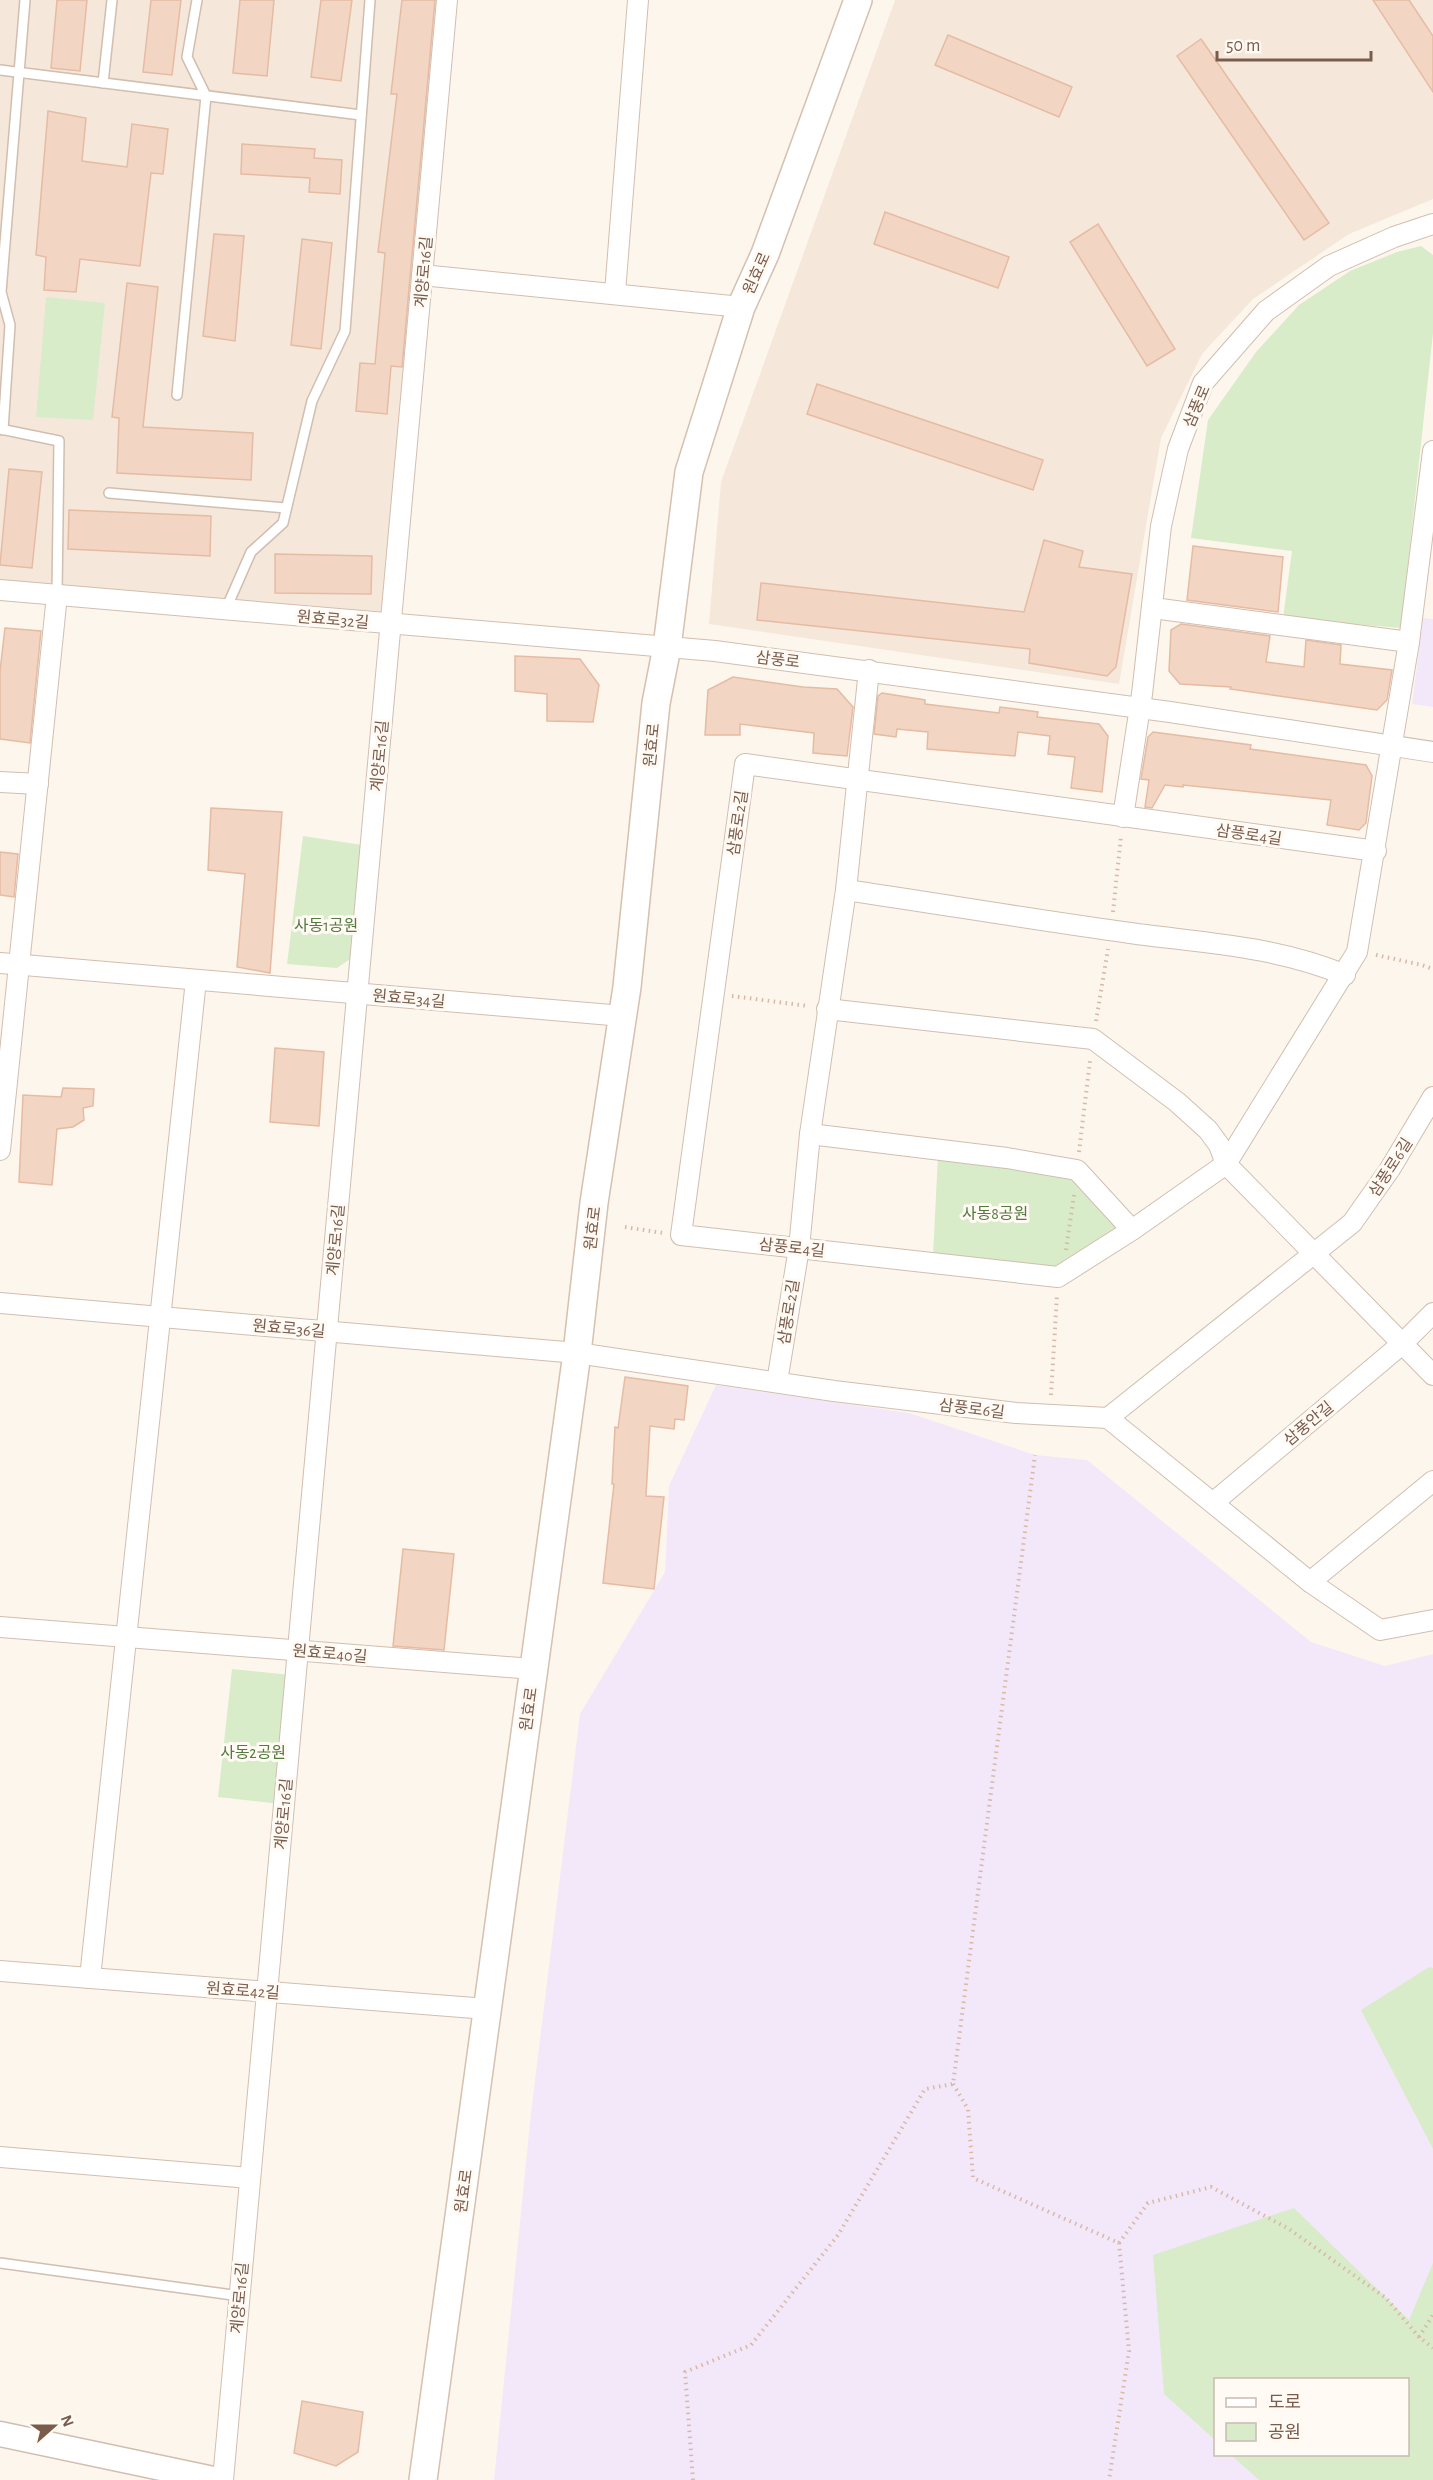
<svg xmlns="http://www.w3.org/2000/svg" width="1433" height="2480" viewBox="0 0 1433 2480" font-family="'Alegreya Sans','Noto Sans KR',sans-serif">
<rect width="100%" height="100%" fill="#fdf6ec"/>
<g fill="#f5e8da">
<path d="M0,0H447L387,632L0,590Z"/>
<path d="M895,0H1433V199L1349,234L1253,299L1202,354L1161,438L1119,684L709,624L721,482Z"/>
</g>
<g fill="#f3e8fa" fill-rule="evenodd">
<path d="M1423,618L1433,619V707L1412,704Z"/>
<path d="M716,1385L909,1413L1035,1455L1087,1460L1311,1642L1385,1666L1433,1654V2480H494L531,2113L580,1714L665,1572L669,1486ZM1216,2380H1408V2454H1216Z"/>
</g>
<g fill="#d8ecc9">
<path d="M1421,246L1433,255V333L1401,628L1283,618L1292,551L1191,538L1208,420L1256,352L1299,305L1350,271L1397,252Z"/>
<path d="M46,297L105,303L93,420L36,417Z"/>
<path d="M303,836L369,846L353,957L337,968L287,964Z"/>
<path d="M938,1155L1074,1174L1119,1231L1061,1269L933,1256Z"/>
<path d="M232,1669L291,1675L280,1804L218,1797Z"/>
<path d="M1429,1967L1433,1968V2149L1361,2010Z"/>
<path d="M1294,2208L1409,2320L1433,2263V2480H1259L1231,2455L1408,2454V2380H1216L1215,2440L1164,2394L1153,2255Z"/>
</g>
<g fill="#f3d5c3" stroke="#e6bba3" stroke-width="1.5">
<path d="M57,0H87L80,71L51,68Z"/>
<path d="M151,0H181L172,75L143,72Z"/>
<path d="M240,0H274L267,76L233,73Z"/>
<path d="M321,0H352L341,81L311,77Z"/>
<path d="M402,0H435L402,367L391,366L387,414L356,411L360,363L375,364L385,253L378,252L397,94H391Z"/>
<path d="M1373,0H1409L1433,36V92Z"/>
<path d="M948,35L1072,87L1059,117L935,65Z"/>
<path d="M1201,39L1329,223L1304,240L1177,56Z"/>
<path d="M48,111L86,118L82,161L127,167L132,124L168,129L163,174L151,173L140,266L80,259L76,292L44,290L46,257L36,255Z"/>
<path d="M242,144L315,149L314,158L342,160L340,194L309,192L310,178L241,174Z"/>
<path d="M885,212L1009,257L998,288L874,244Z"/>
<path d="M1098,224L1175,349L1147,366L1070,242Z"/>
<path d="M214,234L244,236L235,341L203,336Z"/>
<path d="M302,239L332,243L321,349L291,345Z"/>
<path d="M127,283L158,287L143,427L253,433L251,480L117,473L119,418L112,417Z"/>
<path d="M817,384L1043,460L1033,490L807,414Z"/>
<path d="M9,469L42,472L32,568L0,565Z"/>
<path d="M69,510L211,516L210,556L68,549Z"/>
<path d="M1044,540L1083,551L1079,567L1132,574L1116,667L1107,676L1029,663L1030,649L757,620L761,583L1024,612Z"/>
<path d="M1193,546L1283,557L1278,612L1187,600Z"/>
<path d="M275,554L372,556L371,594L275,593Z"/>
<path d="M1181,624L1270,636L1266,662L1304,667L1306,640L1341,645L1340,664L1392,670L1387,700L1377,710L1230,689L1231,687L1180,684L1169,671L1171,630Z"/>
<path d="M5,628L41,631L30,743L0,739V671Z"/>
<path d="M515,656L580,659L599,685L593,722L547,721V694L515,691Z"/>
<path d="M733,677L803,687L837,689L853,707L847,756L813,753L814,733L740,724V735H705L708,690Z"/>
<path d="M882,693L925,700V704L999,713L1000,707L1038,712L1037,717L1099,724L1108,736L1102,792L1071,788L1075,757L1048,754L1050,736L1018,732L1015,756L927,749L928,732L897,729L896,737L874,734L878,696Z"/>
<path d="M1153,732L1251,745L1250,749L1366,765L1372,776L1366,823L1359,830L1327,825L1331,800L1183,785V787L1165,785L1152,808L1145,807L1149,780L1141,779L1148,737Z"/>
<path d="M211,808L282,812L270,973L237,967L245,874L208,870Z"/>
<path d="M0,852L18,854L14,897L0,895Z"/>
<path d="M275,1048L324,1052L319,1126L270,1122Z"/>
<path d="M63,1088L94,1089L93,1106L83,1108L84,1120L73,1127L57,1129L52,1185L19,1182L23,1095L61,1097Z"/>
<path d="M625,1377L688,1386L684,1420L675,1419L674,1429L650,1426L646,1496L664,1497L654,1589L603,1583L614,1484H612L615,1427L618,1428Z"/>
<path d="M403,1549L454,1554L444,1650L393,1646Z"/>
<path d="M302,2401L363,2412L358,2452L336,2466L294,2453Z"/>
</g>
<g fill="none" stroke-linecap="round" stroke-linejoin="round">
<g stroke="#d1beb0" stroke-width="12">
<g id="service">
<path d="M0,70L361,115"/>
<path d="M103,83L112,0"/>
<path d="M177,395L206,96L187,57L197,0"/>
<path d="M0,429L59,441L57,595"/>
<path d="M3,430L10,325L1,292L25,0"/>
<path d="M109,493L286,508"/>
<path d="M226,609L251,552L283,523L312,401L345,331L370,0"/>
<path d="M0,2263L240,2296"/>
</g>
</g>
<g stroke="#d1beb0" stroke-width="22">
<g id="minor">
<path d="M422,275L741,307"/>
<path d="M615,293L638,0"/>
<path d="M0,590L715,651L1170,712L1433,752"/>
<path d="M1153,608L1409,642"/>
<path d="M0,782L38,784"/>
<path d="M1123,817L1142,694L1161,526L1178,449L1203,383L1266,311L1329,266L1394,237L1433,224"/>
<path d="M1376,851L745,764L681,1235L1058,1277L1132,1230L1226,1164L1357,952L1409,642L1433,451"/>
<path d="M846,890C941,904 1035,920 1130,933C1203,943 1276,946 1345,975"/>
<path d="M0,963L623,1016"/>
<path d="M827,1009L1093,1039L1177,1102L1208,1130L1219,1145L1226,1164L1433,1375"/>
<path d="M810,1134L1007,1158L1077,1170L1132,1230"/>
<path d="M0,1150L57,595"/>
<path d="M0,1303L577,1353L834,1391L1016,1413L1108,1418L1352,1223L1390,1169L1433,1097"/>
<path d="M777,1382L799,1248L810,1134L846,890L869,670"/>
<path d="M1108,1418L1310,1582L1380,1630L1433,1620"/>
<path d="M1214,1502L1402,1344L1433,1313"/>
<path d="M1310,1582L1433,1481"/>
<path d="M0,1627L533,1669"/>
<path d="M0,1971L487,2009"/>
<path d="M90,1978L196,980"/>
<path d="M0,2157L250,2178"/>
<path d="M223,2480L447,0"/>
</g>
</g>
<g stroke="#d1beb0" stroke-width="27">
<path id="tertiary" d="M0,2434L218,2480"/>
</g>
<g stroke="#d6c0b0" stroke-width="30">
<path id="secondary" d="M423,2480L577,1353L594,1203L627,987L656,703L667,647L689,472L741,307L765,254L858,0"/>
</g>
<g stroke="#d9b8a5" stroke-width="4" stroke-dasharray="1.5 4.5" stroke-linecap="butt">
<path d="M1113,912L1121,836"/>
<path d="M1376,955L1422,965L1433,969"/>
<path d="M732,996L808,1006"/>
<path d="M1096,1021L1108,949"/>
<path d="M1079,1152L1090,1061"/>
<path d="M625,1227L663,1233"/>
<path d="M1066,1250L1074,1195"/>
<path d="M1051,1395L1057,1295"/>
<path d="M953,2084L968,2109L973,2178L1119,2243L1129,2351L1109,2480"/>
<path d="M1119,2243L1148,2203L1211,2187L1289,2229L1386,2298L1419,2337L1433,2348"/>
<path d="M1419,2337L1433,2315"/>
<path d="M693,2480L685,2372L751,2345L838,2235L925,2089L953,2084L1035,1455"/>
</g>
<use href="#service" stroke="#fff" stroke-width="9"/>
<use href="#minor" stroke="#fff" stroke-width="20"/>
<use href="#tertiary" stroke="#fff" stroke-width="24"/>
<use href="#secondary" stroke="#fff" stroke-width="27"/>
</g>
<g text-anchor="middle" stroke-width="6" stroke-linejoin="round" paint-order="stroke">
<g font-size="16" fill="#7a5c4d" stroke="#fffaf3">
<text transform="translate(423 272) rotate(-85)" y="6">계양로16길</text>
<text transform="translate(756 273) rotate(-66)" y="6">원효로</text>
<text transform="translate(1196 406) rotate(-67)" y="6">삼풍로</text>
<text transform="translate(333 619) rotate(5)" y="6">원효로32길</text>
<text transform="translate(778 659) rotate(7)" y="6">삼풍로</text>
<text transform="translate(651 745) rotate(-84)" y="6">원효로</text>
<text transform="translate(379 756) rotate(-85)" y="6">계양로16길</text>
<text transform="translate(737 823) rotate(-82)" y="6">삼풍로2길</text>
<text transform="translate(1249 834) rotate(8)" y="6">삼풍로4길</text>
<text transform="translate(409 998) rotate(5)" y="6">원효로34길</text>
<text transform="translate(1390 1167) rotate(-57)" y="6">삼풍로6길</text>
<text transform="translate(592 1228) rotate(-83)" y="6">원효로</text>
<text transform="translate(335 1240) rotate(-85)" y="6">계양로16길</text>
<text transform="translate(792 1247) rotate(6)" y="6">삼풍로4길</text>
<text transform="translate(788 1312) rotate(-81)" y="6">삼풍로2길</text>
<text transform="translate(289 1328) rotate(5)" y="6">원효로36길</text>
<text transform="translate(972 1408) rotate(7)" y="6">삼풍로6길</text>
<text transform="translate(1308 1423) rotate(-40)" y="6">삼풍안길</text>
<text transform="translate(330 1653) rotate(5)" y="6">원효로40길</text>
<text transform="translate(528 1709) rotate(-82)" y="6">원효로</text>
<text transform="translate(283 1814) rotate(-85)" y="6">계양로16길</text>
<text transform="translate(243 1990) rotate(4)" y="6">원효로42길</text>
<text transform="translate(463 2191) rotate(-82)" y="6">원효로</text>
<text transform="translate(239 2298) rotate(-85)" y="6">계양로16길</text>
</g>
<g font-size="16" fill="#537a41" stroke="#fffaf3">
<text x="326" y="931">사동1공원</text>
<text x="995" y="1219">사동8공원</text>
<text x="253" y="1758">사동2공원</text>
</g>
</g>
<rect x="1214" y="2378" width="195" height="78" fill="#fffaf3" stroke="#cabbb1" stroke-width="1.5"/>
<rect x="1226" y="2398" width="30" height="9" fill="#ffffff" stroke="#cabbb1" stroke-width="1.5"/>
<text x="1268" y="2408" font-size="18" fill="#7a5c4d">도로</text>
<rect x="1226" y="2423" width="30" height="18" fill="#d8ecc9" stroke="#cabbb1" stroke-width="1.5"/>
<text x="1268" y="2438" font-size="18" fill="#7a5c4d">공원</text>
<g transform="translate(54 2426) rotate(69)" stroke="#fffaf3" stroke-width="4.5" paint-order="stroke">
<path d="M0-4.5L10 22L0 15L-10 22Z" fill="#7a5c4d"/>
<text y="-9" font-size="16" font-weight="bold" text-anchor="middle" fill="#7a5c4d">N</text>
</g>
<path d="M1217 51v9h154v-9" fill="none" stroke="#7a5c4d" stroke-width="3"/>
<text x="1226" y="51" font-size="18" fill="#7a5c4d" stroke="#fffaf3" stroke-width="4.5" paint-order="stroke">50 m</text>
</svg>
